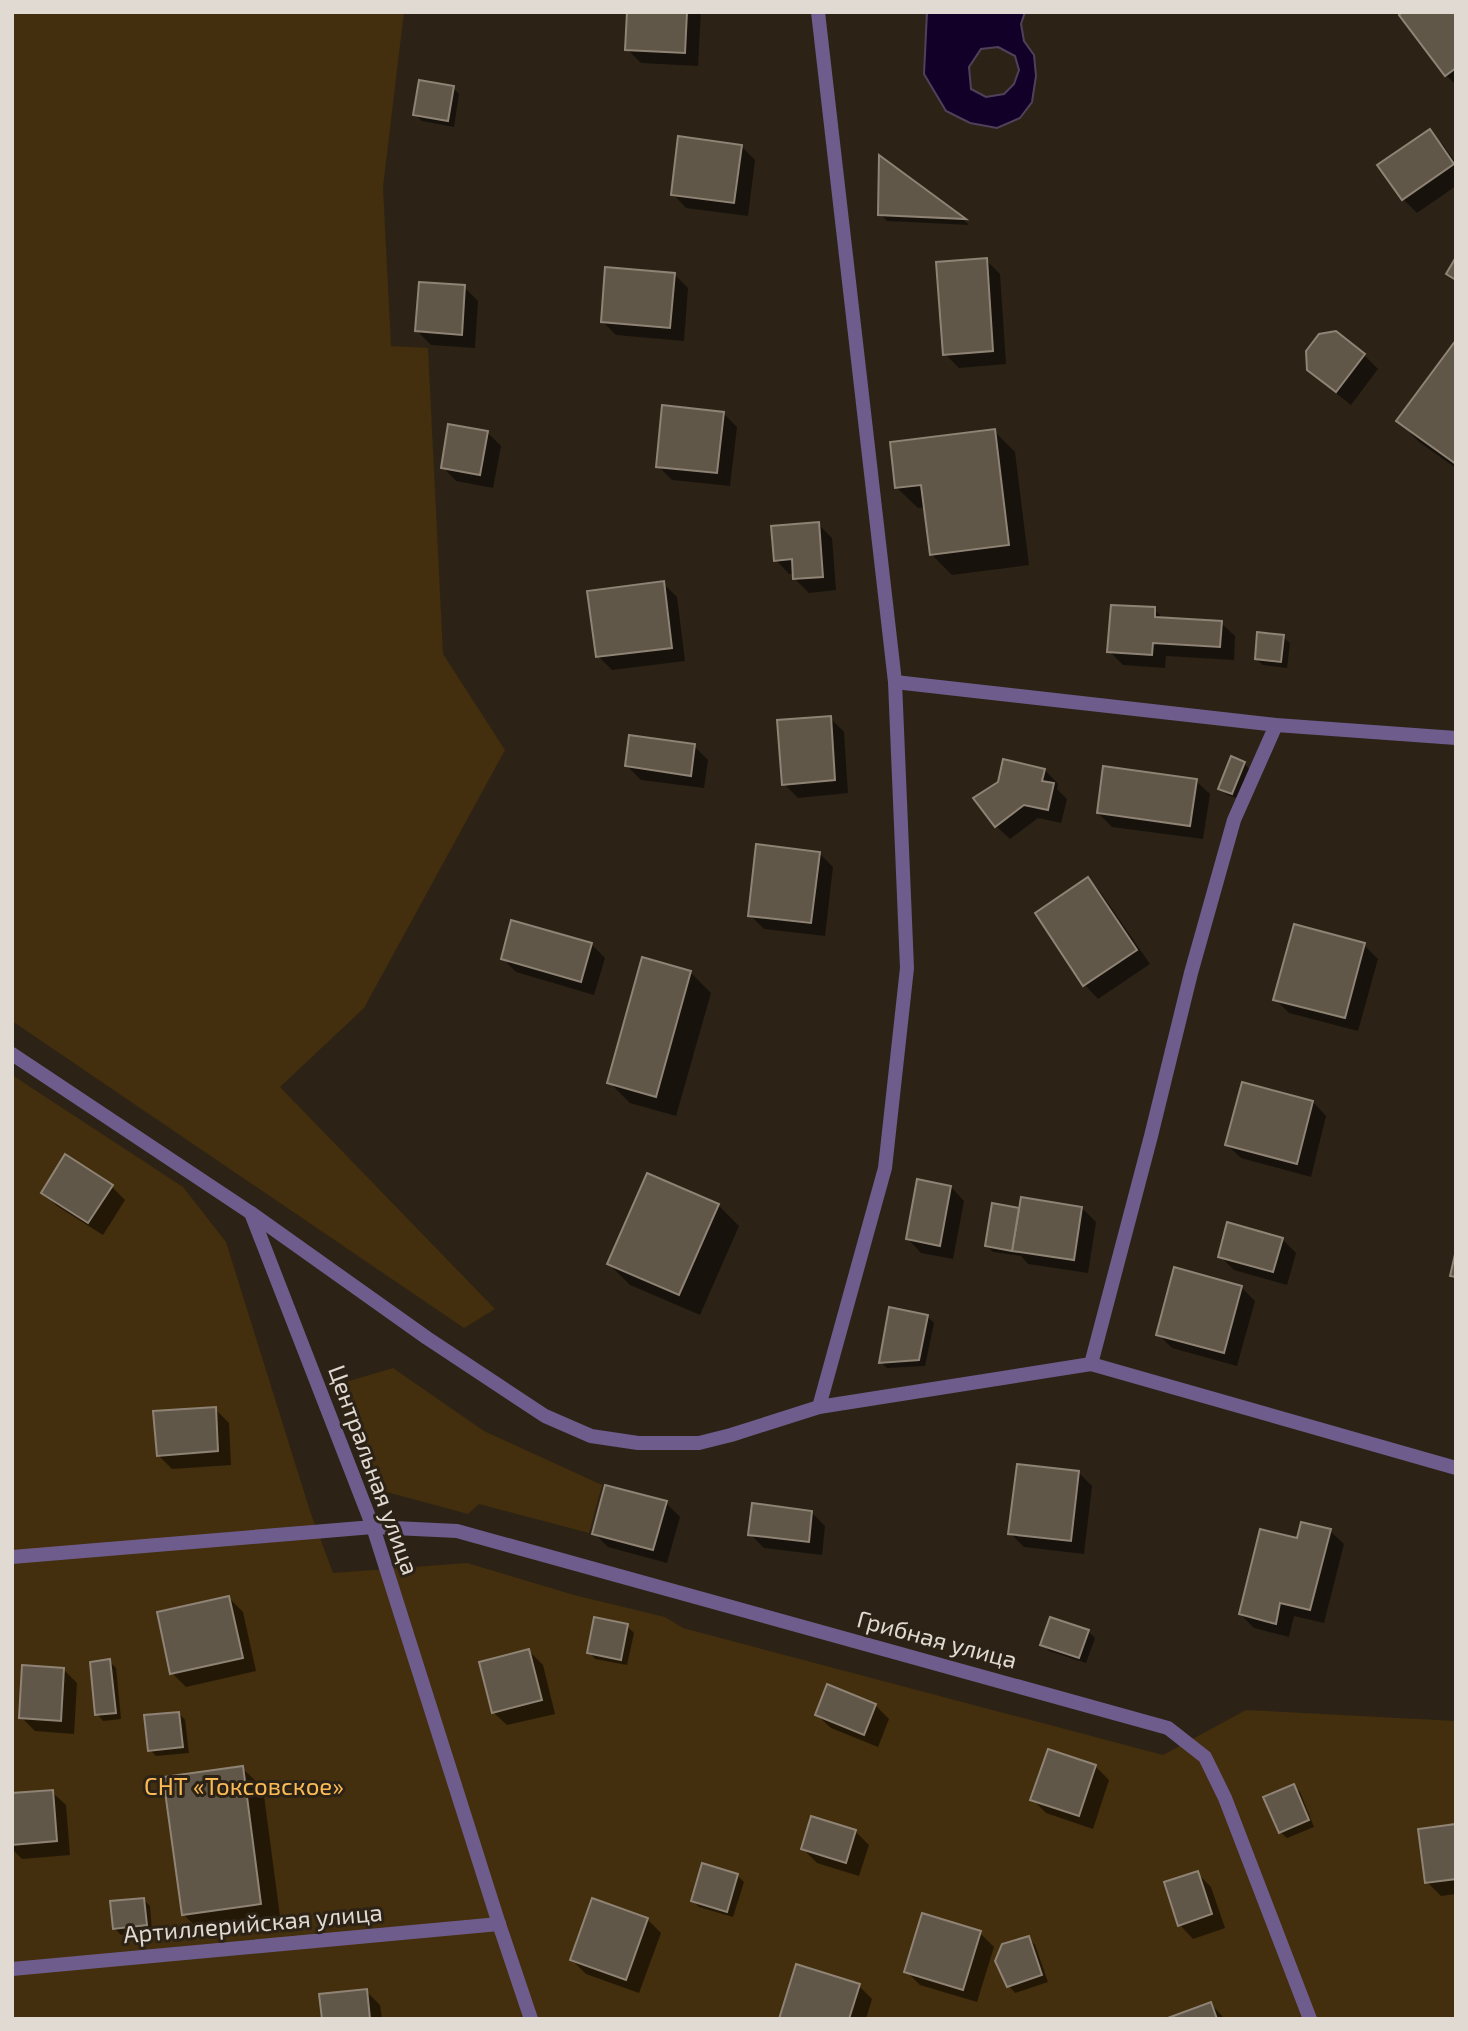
<svg xmlns="http://www.w3.org/2000/svg" width="1468" height="2031" viewBox="0 0 1468 2031" font-family="'Exo 2',sans-serif">
<rect width="100%" height="100%" fill="#2c2316"/>
<g fill="#432e0d">
<path d="M12,12H404L383,187L391,346L428,348L443,654L505,750L364,1008L280,1087L495,1309L464,1328L12,1021Z"/>
<path d="M12,1075L183,1187L226,1242L310,1511L333,1573L467,1563L574,1595L665,1617L683,1628L1163,1755L1246,1710L1456,1721V2019H12Z"/>
<path d="M393,1368L484,1431L602,1485L589,1533L479,1504L468,1514L368,1487L339,1384Z"/>
</g>
<path fill="#120028" stroke="#50415b" stroke-width="2" fill-rule="evenodd" d="M927,12H1025L1021,24L1024,41L1034,55L1036,76L1032,102L1020,118L997,128L970,123L946,111L924,74ZM998,47L1015,56L1019,70L1014,84L1004,94L986,97L971,89L969,67L981,49Z"/>
<g fill="#0007">
<path d="M629,12H701L698,66L641,63L627,49Z"/>
<path d="M1456,12V85L1446,75Z"/>
<path d="M453,88L459,94L454,127L422,121L415,115Z"/>
<path d="M1429,131L1443,145L1456,163V186L1417,213L1403,199Z"/>
<path d="M741,146L755,160L748,216L686,208L673,194Z"/>
<path d="M881,159L965,221L969,225L887,221L880,214Z"/>
<path d="M986,260L1000,274L1006,364L959,368L945,354Z"/>
<path d="M674,274L688,288L684,341L616,335L602,321Z"/>
<path d="M464,287L478,301L475,348L431,345L417,331Z"/>
<path d="M1336,333L1364,355L1378,369L1351,405L1323,383L1308,369Z"/>
<path d="M1456,343V468L1419,442L1399,421Z"/>
<path d="M723,413L737,427L730,486L672,480L658,466Z"/>
<path d="M994,431L1015,452L1029,565L952,575L931,554L926,507L918,508L897,488Z"/>
<path d="M487,432L501,446L493,488L456,481L443,467Z"/>
<path d="M818,524L832,538L836,590L809,593L795,579V574H789L776,560Z"/>
<path d="M663,583L677,597L685,661L612,670L598,656Z"/>
<path d="M1154,609L1164,619L1221,623L1235,636L1234,660L1166,656L1165,668L1123,665L1109,651Z"/>
<path d="M1283,637L1290,643L1287,668L1263,665L1256,659Z"/>
<path d="M830,718L844,732L848,793L798,798L784,784Z"/>
<path d="M694,746L708,760L704,788L641,780L627,766Z"/>
<path d="M1244,763L1250,770L1239,799L1227,795L1220,788Z"/>
<path d="M1045,770L1058,784L1057,789L1067,799L1061,823L1038,818L1010,839L996,826Z"/>
<path d="M1196,781L1210,794L1203,839L1112,827L1098,813Z"/>
<path d="M819,853L833,867L825,936L764,929L750,915Z"/>
<path d="M1088,879L1101,893L1150,964L1098,999L1085,985Z"/>
<path d="M591,944L605,958L594,995L516,972L503,959Z"/>
<path d="M1364,945L1378,959L1358,1031L1289,1013L1275,999Z"/>
<path d="M690,972L711,993L676,1116L630,1103L609,1082Z"/>
<path d="M1313,1102L1326,1116L1311,1177L1241,1158L1227,1145Z"/>
<path d="M111,1186L125,1200L103,1235L57,1206L43,1193Z"/>
<path d="M951,1187L964,1201L953,1259L921,1253L908,1239Z"/>
<path d="M718,1205L739,1226L700,1315L630,1285L609,1264Z"/>
<path d="M993,1205L1020,1210L1082,1208L1096,1222L1088,1273L1028,1264L1021,1256L993,1252L987,1246Z"/>
<path d="M1282,1239L1296,1253L1287,1285L1234,1270L1220,1256Z"/>
<path d="M1241,1287L1255,1301L1237,1366L1172,1348L1158,1334Z"/>
<path d="M927,1316L934,1323L925,1366L887,1368L881,1362Z"/>
<path d="M215,1409L229,1423L231,1465L172,1469L158,1455Z"/>
<path d="M1078,1472L1092,1486L1084,1554L1024,1547L1010,1533Z"/>
<path d="M666,1503L680,1517L667,1563L608,1547L594,1533Z"/>
<path d="M811,1512L825,1526L822,1555L764,1548L750,1534Z"/>
<path d="M1330,1531L1344,1544L1324,1623L1294,1616L1289,1637L1254,1628L1240,1614L1298,1540Z"/>
<path d="M229,1598L243,1612L256,1671L186,1687L172,1673Z"/>
<path d="M627,1626L634,1633L627,1665L595,1659L589,1652Z"/>
<path d="M1088,1631L1095,1638L1086,1663L1049,1651L1042,1644Z"/>
<path d="M529,1651L543,1665L555,1714L507,1725L493,1712Z"/>
<path d="M109,1661L116,1668L121,1719L103,1721L97,1714Z"/>
<path d="M63,1669L77,1683L74,1734L35,1731L21,1717Z"/>
<path d="M875,1705L889,1719L878,1747L831,1728L817,1715Z"/>
<path d="M179,1713L185,1720L189,1753L156,1756L150,1750Z"/>
<path d="M1095,1766L1109,1780L1093,1829L1046,1813L1032,1799Z"/>
<path d="M242,1768L263,1788L281,1924L204,1935L183,1914Z"/>
<path d="M1293,1786L1300,1792L1314,1827L1287,1838L1280,1832Z"/>
<path d="M52,1792L66,1805L70,1855L22,1859L12,1849V1795Z"/>
<path d="M1456,1826V1894L1441,1896L1427,1882Z"/>
<path d="M855,1831L869,1845L859,1876L817,1863L803,1849Z"/>
<path d="M1197,1873L1211,1887L1225,1928L1193,1939L1180,1925Z"/>
<path d="M737,1875L744,1882L733,1917L699,1907L693,1901Z"/>
<path d="M143,1899L150,1906L152,1931L121,1935L114,1928Z"/>
<path d="M647,1919L661,1933L639,1993L586,1974L572,1960Z"/>
<path d="M980,1933L994,1947L977,2002L920,1985L906,1971Z"/>
<path d="M1029,1938L1035,1945L1048,1982L1015,1993L1009,1986Z"/>
<path d="M859,1986L872,1999L866,2019H781Z"/>
<path d="M366,1991L380,2005L382,2019H324Z"/>
<path d="M1211,2004L1225,2019H1170Z"/>
</g>
<g fill="#615748" stroke="#8e8374" stroke-width="2">
<path d="M627,12H687L685,53L625,50Z"/>
<path d="M1402,12H1456V68L1445,76L1399,15Z"/>
<path d="M419,80L454,86L448,121L413,115Z"/>
<path d="M1430,129L1454,164L1402,200L1377,165Z"/>
<path d="M678,136L742,145L734,203L671,195Z"/>
<path d="M879,155L966,219L878,215Z"/>
<path d="M1456,257V280L1446,274Z"/>
<path d="M987,258L993,351L943,355L936,262Z"/>
<path d="M605,267L675,273L670,328L601,322Z"/>
<path d="M419,282L465,285L462,335L415,331Z"/>
<path d="M1336,331L1365,354L1336,392L1307,370L1306,351L1319,334Z"/>
<path d="M1456,340V464L1396,421Z"/>
<path d="M662,405L724,412L717,473L656,467Z"/>
<path d="M448,424L488,431L480,475L441,468Z"/>
<path d="M995,429L1009,545L930,555L921,485L895,488L890,442Z"/>
<path d="M819,522L823,577L793,579L792,559L774,561L771,526Z"/>
<path d="M664,581L672,648L596,657L587,591Z"/>
<path d="M1111,605L1155,607V617L1222,621L1220,647L1153,643L1152,655L1107,652Z"/>
<path d="M1257,632L1284,635L1281,662L1255,659Z"/>
<path d="M831,716L835,780L782,785L777,720Z"/>
<path d="M629,735L695,744L691,776L625,766Z"/>
<path d="M1231,756L1245,762L1232,794L1218,789Z"/>
<path d="M1003,759L1045,769L1042,781L1054,783L1048,810L1024,805L995,827L973,798L998,782Z"/>
<path d="M1103,766L1197,779L1190,826L1097,813Z"/>
<path d="M756,844L820,852L811,923L748,916Z"/>
<path d="M1088,877L1137,950L1083,986L1035,913Z"/>
<path d="M511,920L592,943L581,982L501,959Z"/>
<path d="M1294,924L1365,943L1345,1018L1273,1000Z"/>
<path d="M642,957L691,971L656,1097L607,1083Z"/>
<path d="M1242,1082L1313,1101L1297,1164L1225,1145Z"/>
<path d="M65,1154L113,1185L88,1223L41,1193Z"/>
<path d="M647,1173L719,1204L679,1295L607,1264Z"/>
<path d="M917,1179L951,1186L940,1246L906,1239Z"/>
<path d="M1021,1197L1082,1207L1074,1260L1012,1251Z"/>
<path d="M992,1203L1019,1208L1012,1251L985,1246Z"/>
<path d="M1227,1222L1283,1238L1273,1272L1218,1257Z"/>
<path d="M1456,1250V1277L1450,1276Z"/>
<path d="M1174,1267L1242,1286L1224,1353L1156,1335Z"/>
<path d="M889,1307L928,1315L919,1360L879,1363Z"/>
<path d="M216,1407L218,1451L157,1456L153,1411Z"/>
<path d="M1017,1464L1079,1471L1071,1541L1008,1534Z"/>
<path d="M605,1485L667,1501L653,1550L592,1534Z"/>
<path d="M752,1503L812,1511L809,1542L748,1535Z"/>
<path d="M1301,1522L1331,1529L1310,1610L1280,1603L1276,1624L1239,1614L1260,1529L1297,1538Z"/>
<path d="M229,1596L243,1658L170,1674L157,1612Z"/>
<path d="M594,1617L628,1624L621,1660L587,1653Z"/>
<path d="M1050,1617L1089,1630L1079,1658L1040,1645Z"/>
<path d="M529,1649L542,1700L492,1713L479,1662Z"/>
<path d="M110,1659L116,1713L95,1715L90,1662Z"/>
<path d="M22,1665L64,1668L61,1721L19,1718Z"/>
<path d="M827,1684L876,1704L864,1735L815,1715Z"/>
<path d="M179,1712L183,1747L148,1751L144,1715Z"/>
<path d="M1048,1749L1096,1765L1079,1816L1030,1800Z"/>
<path d="M243,1766L261,1904L182,1915L163,1777Z"/>
<path d="M1294,1784L1309,1820L1279,1833L1263,1797Z"/>
<path d="M53,1790L57,1841L12,1845V1793Z"/>
<path d="M811,1816L856,1830L846,1863L801,1849Z"/>
<path d="M1456,1824V1879L1425,1883L1418,1829Z"/>
<path d="M702,1863L738,1874L727,1912L691,1901Z"/>
<path d="M1198,1871L1212,1914L1178,1926L1164,1882Z"/>
<path d="M144,1898L147,1925L113,1929L110,1901Z"/>
<path d="M592,1898L648,1918L626,1980L570,1960Z"/>
<path d="M922,1913L981,1931L963,1990L904,1972Z"/>
<path d="M1029,1936L1042,1975L1007,1987L995,1961L1002,1944Z"/>
<path d="M796,1964L860,1984L849,2019H779Z"/>
<path d="M367,1989L370,2019H322L319,1994Z"/>
<path d="M1211,2002L1217,2019H1165Z"/>
</g>
<g fill="none" stroke-linecap="round" stroke-linejoin="round">
<g stroke="#6e5d8c" stroke-width="14">
<path d="M895,682L1276,725L1456,738"/>
<path d="M251,1213L427,1338L545,1416L591,1436L638,1443H699L731,1435L819,1407L885,1168L907,968L895,682L818,12"/>
<path d="M1091,1364L1456,1468"/>
<path d="M819,1407L1091,1364L1151,1136L1191,973L1234,820L1276,725"/>
<path d="M12,1557L373,1527L457,1531L1168,1728L1205,1757L1225,1798L1310,2019"/>
<path d="M12,1969L499,1924"/>
</g>
<path stroke="#6e5d8c" stroke-width="14" d="M12,1054L251,1213L373,1527L499,1924L531,2019"/>
</g>
<g text-anchor="middle" stroke-width="6" stroke-linejoin="round" paint-order="stroke">
<g font-size="24" fill="#e0dad2" stroke="#2c2316">
<text transform="translate(373 1470) rotate(70)" y="8">Центральная улица</text>
<text transform="translate(937 1640) rotate(15)" y="8">Грибная улица</text>
<text transform="translate(253 1924) rotate(-5)" y="8">Артиллерийская улица</text>
</g>
<g font-size="24" fill="#fcbb55" stroke="#2c2316">
<text x="244" y="1795">СНТ «Токсовское»</text>
</g>
</g>
<rect width="1468" height="2031" fill="none" stroke="#e0dad2" stroke-width="28"/>
</svg>
